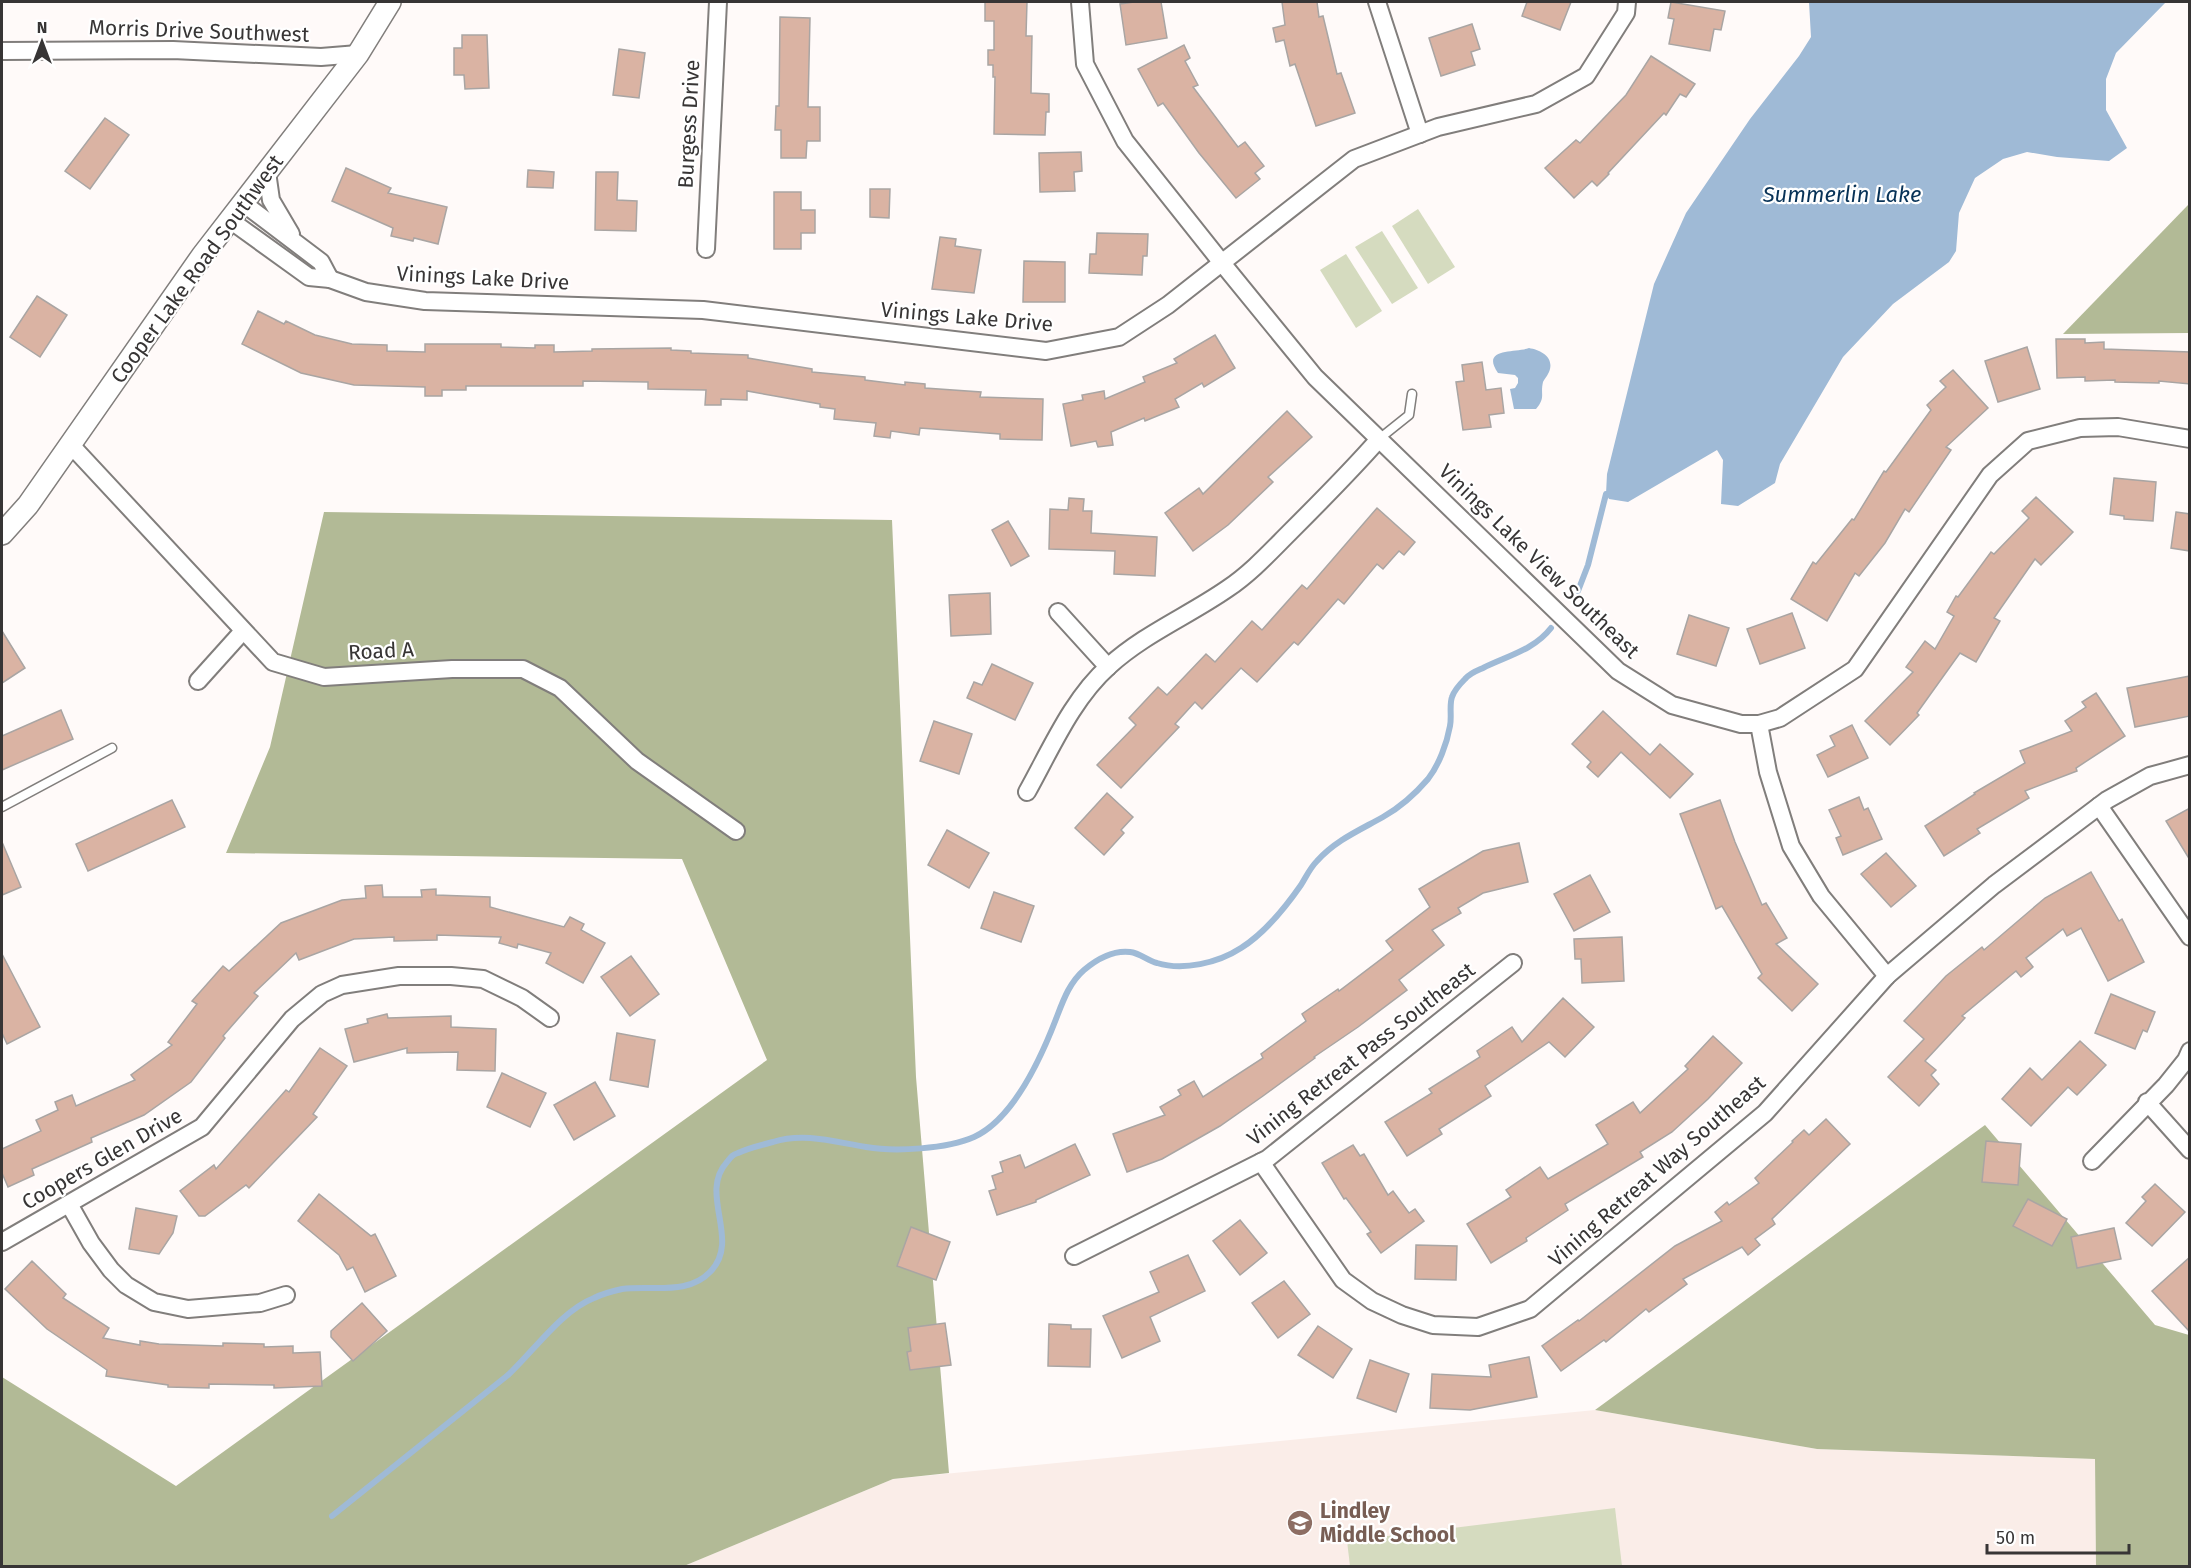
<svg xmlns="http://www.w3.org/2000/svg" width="2191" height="1568" viewBox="0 0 2191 1568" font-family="'Fira Sans',sans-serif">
<rect width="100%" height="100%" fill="#fffaf9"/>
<path fill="#faede8" d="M1595,1410L1817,1449L2095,1459L2096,1566H684L893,1479Z"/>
<g fill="#d5dbbf">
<path d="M1418,209L1455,267L1428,284L1392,226Z"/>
<path d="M1382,231L1418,288L1392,304L1355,247Z"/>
<path d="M1346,254L1382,311L1356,328L1320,270Z"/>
<path d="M1615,1508L1622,1566H1350L1347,1541Z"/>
</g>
<g fill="#b2ba96">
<path d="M2189,204V333L2063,334Z"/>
<path d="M324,512L892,520L916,1077L949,1473L893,1479L684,1566H2V1377L176,1486L767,1060L682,859L226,853L270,747Z"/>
<path d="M1985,1125L2155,1325L2189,1335V1566H2096L2095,1459L1817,1449L1595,1410Z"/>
</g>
<g fill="#9fbad6">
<path d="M1809,2H2166L2116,53L2106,79V110L2127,148L2109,161L2057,157L2027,152L2003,159L1975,178L1959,213L1956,251L1949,262L1893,304L1843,357L1780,464L1775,483L1738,506L1721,504L1723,460L1717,450L1628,502L1609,499L1606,494L1607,474L1654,284L1686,213L1750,119L1799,56L1811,37Z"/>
<path d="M1529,348C1540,350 1553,356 1550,369C1549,374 1545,378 1543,382C1540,395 1546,397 1536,409H1514L1510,389L1515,388L1518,383V378L1515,375L1498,373C1480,347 1516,353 1529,348Z"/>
</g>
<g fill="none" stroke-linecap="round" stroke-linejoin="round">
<g stroke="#9fbad6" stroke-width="6">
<path d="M1578,591L1588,565L1606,494"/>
<path d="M332,1516L508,1375C534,1351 561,1311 594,1298C602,1294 613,1291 622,1289C653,1285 688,1296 711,1271C741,1239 698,1194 727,1162C731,1157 732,1155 738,1153C748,1148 761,1145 773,1142C804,1132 835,1142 866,1147C895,1152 947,1149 974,1137C1013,1119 1041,1058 1056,1019C1063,1001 1069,983 1084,970C1097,959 1112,950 1130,952C1140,953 1148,961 1157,963C1183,971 1218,963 1241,948C1265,933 1285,908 1301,885C1306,877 1310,868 1317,861C1336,840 1360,830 1383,817C1399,808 1416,793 1428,779C1439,765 1447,743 1450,726C1452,717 1449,705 1452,697C1454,691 1461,683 1465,679C1470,673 1476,671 1483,668C1507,656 1534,650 1551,628"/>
</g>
</g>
<g fill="#dab3a3" stroke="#a9a5a3" stroke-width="1.5">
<path d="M985,2H1027L1026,36H1032L1031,93L1049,94V112H1046L1045,135L994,134L995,77H993V65H988V50H994V21H985Z"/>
<path d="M1134,2H1161L1167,38L1126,45L1120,4Z"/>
<path d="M1282,2H1317L1319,17L1323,16L1337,74L1341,73L1355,113L1316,126L1295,64L1290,66L1284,40L1276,42L1273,28L1285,25Z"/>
<path d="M1527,2H1571L1560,30L1522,16Z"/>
<path d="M1671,2L1725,11L1721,30L1714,29L1710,51L1669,44L1674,19L1668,18Z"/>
<path d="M780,17L810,18L808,107H820V141H807L806,158H781V130H775L776,106H779Z"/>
<path d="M1472,24L1480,49L1471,52L1475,65L1441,76L1429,38Z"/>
<path d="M462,35H487L489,88L465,89L464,75H454V48H462Z"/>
<path d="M1184,45L1190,58L1185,61L1198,85L1193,87L1238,147L1245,142L1264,166L1255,173L1260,179L1236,198L1199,153L1163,103L1158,106L1138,69Z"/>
<path d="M619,49L645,53L639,98L613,95Z"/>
<path d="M1651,56L1695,84L1686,97L1680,94L1666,115L1664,113L1608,173L1609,174L1597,186L1592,181L1574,198L1545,168L1576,140L1580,143L1626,95Z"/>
<path d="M105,118L129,135L90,189L65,171Z"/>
<path d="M1081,152L1082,171L1074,172L1075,191L1040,192L1039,153Z"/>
<path d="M346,168L391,188L388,193L447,207L438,244L414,238L413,241L391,236L393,228L332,201Z"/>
<path d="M528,170L554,172L553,188L527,187Z"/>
<path d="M596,172H618L617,200L637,201L636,231L595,230Z"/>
<path d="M870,189H890L889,218L870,217Z"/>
<path d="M774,192H801V210H815V233H801V249H774Z"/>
<path d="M1097,233L1148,234L1147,256H1143L1142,275L1089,273L1090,254H1096Z"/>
<path d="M940,237L956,239L955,246L981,250L974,293L932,289Z"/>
<path d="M1024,261L1065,262V302H1023Z"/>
<path d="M37,296L67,315L40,357L10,337Z"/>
<path d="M258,311L284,324L286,321L315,335L352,344L387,345V351L425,352V344H501V347L535,348V345H554V352L592,351V349L671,348V350L691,351V353L748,355V358L812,369V372L865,377V380L905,385V382L925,384V388L981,392L980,397L1043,399L1042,440L1000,439V434L920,428L919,435L891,431L890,438L874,436L876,423L834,419L835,409L820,407V404L747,391V400L721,399V405H705L706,390L648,389V382L583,381V386H466V390H442V396H425V387L354,385L301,373L242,344Z"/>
<path d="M1215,335L1235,368L1204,387L1202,383L1175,399L1179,407L1145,421L1144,418L1111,432L1113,445L1098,447L1096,441L1071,446L1063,404L1083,400L1082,395L1104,391L1105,399L1145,382L1143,377L1177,363L1174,359Z"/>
<path d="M2056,339H2085V343L2104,342V349L2190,352V384L2159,381V383L2115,382V380L2085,381V377L2057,378Z"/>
<path d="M2027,347L2040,389L1998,402L1985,361Z"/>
<path d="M1482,362L1486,390L1501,388L1504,413L1489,415L1491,427L1463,430L1456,382L1464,381L1462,365Z"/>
<path d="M1953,370L1988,408L1946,447L1951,450L1909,512L1905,509L1885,543L1859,576L1855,573L1827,621L1791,599L1813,562L1816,564L1852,519L1854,520L1884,471L1886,472L1931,410L1927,405L1946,387L1940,381Z"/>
<path d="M1287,411L1312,437L1268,477L1273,482L1228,525L1193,551L1165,513L1199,488L1203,494Z"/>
<path d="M2114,478L2156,482L2153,521L2124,519V516L2110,514Z"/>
<path d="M2036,497L2073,532L2041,565L2035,559L1994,618L2000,621L1976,662L1960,653L1917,713L1919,715L1890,745L1865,721L1913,672L1906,667L1925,641L1935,649L1954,616L1947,612L1956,596L1958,597L1991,552L1994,554L2029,518L2022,511Z"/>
<path d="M1069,498L1084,499L1083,511H1092L1091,533L1157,537L1155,576L1114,574L1115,551L1049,549L1050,509L1068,510Z"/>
<path d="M1377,508L1415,542L1404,555L1399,551L1383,569L1377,564L1344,604L1338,599L1298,645L1294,642L1257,682L1241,668L1202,709L1195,702L1175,724L1179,727L1121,788L1097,765L1136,725L1129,718L1158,687L1167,695L1206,654L1215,662L1252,621L1262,630L1302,585L1307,589Z"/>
<path d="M2176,512L2190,514V551L2171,548Z"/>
<path d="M1008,521L1029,556L1011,566L992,530Z"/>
<path d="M990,593L991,634L951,636L949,595Z"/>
<path d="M1792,613L1805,648L1760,664L1747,629Z"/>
<path d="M1689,615L1729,628L1716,666L1677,654Z"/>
<path d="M2,631L25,668L2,683Z"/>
<path d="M992,664L1033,683L1015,720L967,698L974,682L982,685Z"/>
<path d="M2190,676V716L2135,727L2127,688Z"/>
<path d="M2096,693L2125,736L2076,768L2077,771L2025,791L2029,798L1977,829L1980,833L1944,856L1925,826L1975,794L1974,793L2025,763L2020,751L2072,731L2065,721L2086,707L2082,702Z"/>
<path d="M61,710L73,739L2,770V736Z"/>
<path d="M1603,711L1650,755L1660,744L1693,774L1670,798L1621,752L1598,777L1587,767L1591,762L1572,744Z"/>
<path d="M934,721L972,734L959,774L920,761Z"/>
<path d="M1852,725L1868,758L1828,777L1817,755L1835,746L1830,736Z"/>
<path d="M1107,793L1133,817L1121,830L1124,833L1104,855L1075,828Z"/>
<path d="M1859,797L1864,810L1868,808L1882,839L1843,855L1836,838L1841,836L1829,810Z"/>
<path d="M172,800L185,827L88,871L76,844Z"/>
<path d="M1720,800L1735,842L1762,905L1766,903L1787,938L1776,944L1818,984L1792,1011L1758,978L1762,974L1722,906L1716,909L1680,814Z"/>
<path d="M2190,808V860L2166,821Z"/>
<path d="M947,830L989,853L969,888L928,865Z"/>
<path d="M2,842L21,887L2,895Z"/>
<path d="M1519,843L1528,882L1483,893L1458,908L1461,913L1432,930L1444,945L1399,980L1407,990L1358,1027L1314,1057L1315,1058L1263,1096L1220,1126L1162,1159L1127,1172L1113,1134L1165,1115L1160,1107L1181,1095L1178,1090L1194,1081L1203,1097L1263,1058L1261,1054L1306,1021L1302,1014L1338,989L1339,991L1393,950L1386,941L1430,907L1419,889L1483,851Z"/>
<path d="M1886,853L1916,886L1891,907L1861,874Z"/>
<path d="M2091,872L2119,921L2122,919L2144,962L2108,981L2081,928L2067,936L2063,929L2026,958L2033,967L2021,977L2016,971L1962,1016L1965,1018L1925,1061L1936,1070L1931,1075L1939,1084L1919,1106L1888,1077L1924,1039L1904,1021L1946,976L1982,947L1984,950L2045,898Z"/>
<path d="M1590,875L1610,912L1574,931L1554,894Z"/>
<path d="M382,885L383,897H422L421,890L436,889V895L490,897V907L564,927L570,917L584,924L581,930L605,943L583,983L546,963L551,953L518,944L517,948L499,943L501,937L437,935V940L394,941V937L354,939L299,960L296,953L254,993L258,996L223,1036L225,1038L191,1082L144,1115L91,1138L92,1142L32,1169L34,1175L8,1187L2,1173V1149L41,1131L36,1120L58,1110L55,1102L72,1095L76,1106L135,1080L131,1075L172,1045L168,1042L197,1004L192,1001L223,966L229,971L281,923L342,900L366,898L365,886Z"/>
<path d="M994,892L1034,906L1021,942L981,928Z"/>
<path d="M1622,937L1624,981L1582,983L1581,959H1575L1574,939Z"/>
<path d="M2,954L40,1027L7,1044L2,1033Z"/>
<path d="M631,956L659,994L630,1016L601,977Z"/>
<path d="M2111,994L2155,1012L2147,1032L2143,1030L2135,1049L2095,1033Z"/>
<path d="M1563,998L1594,1027L1565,1057L1549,1042L1485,1086L1491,1096L1439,1129L1442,1134L1407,1156L1385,1122L1432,1093L1429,1089L1480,1057L1477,1051L1512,1027L1522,1042Z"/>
<path d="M387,1014L388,1018L451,1016V1027L496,1029L495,1071L457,1070L458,1052L407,1053V1048L354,1062L345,1029L368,1023L367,1019Z"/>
<path d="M617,1033L655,1040L648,1087L610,1080Z"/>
<path d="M1713,1036L1742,1063L1708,1099L1672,1132L1640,1152L1643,1157L1565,1204L1568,1210L1526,1238L1527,1241L1491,1263L1467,1224L1511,1197L1506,1190L1540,1167L1548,1179L1608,1144L1596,1125L1633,1102L1640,1113L1688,1069L1685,1066Z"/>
<path d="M2080,1041L2106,1065L2077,1095L2068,1087L2031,1126L2002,1099L2030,1068L2042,1080Z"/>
<path d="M320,1048L347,1066L313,1114L317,1117L249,1188L246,1185L205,1216H199L180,1191L214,1165L216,1169L286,1090L289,1092Z"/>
<path d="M502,1073L546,1093L530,1127L487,1107Z"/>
<path d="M595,1082L615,1116L574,1140L554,1105Z"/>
<path d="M1826,1119L1850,1144L1772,1219L1775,1224L1755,1239L1760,1245L1748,1255L1742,1247L1683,1279L1687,1284L1649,1312L1646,1309L1606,1342L1604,1340L1561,1371L1542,1346L1578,1320L1579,1321L1675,1246L1722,1221L1715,1212L1727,1202L1729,1205L1759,1183L1755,1178L1793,1142L1792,1141L1804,1130L1809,1135Z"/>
<path d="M1986,1141L2021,1144L2018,1185L1982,1182Z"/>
<path d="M1075,1144L1090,1175L1036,1200V1202L997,1215L989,1191L996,1189L992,1176L1003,1172L1000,1162L1020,1155L1025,1168Z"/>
<path d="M1353,1145L1360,1156L1364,1154L1388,1195L1393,1191L1409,1213L1415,1209L1424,1221L1381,1253L1367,1234L1371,1232L1346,1198L1344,1199L1322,1163Z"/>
<path d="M2155,1184L2185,1212L2152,1246L2126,1223L2146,1201L2142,1197Z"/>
<path d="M319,1194L371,1236L375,1234L396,1276L365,1292L353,1267L347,1270L339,1255L298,1221Z"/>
<path d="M2028,1199L2067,1219L2052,1246L2013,1226Z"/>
<path d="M136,1208L177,1216L173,1233L159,1254L129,1249Z"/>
<path d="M1240,1220L1267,1253L1240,1275L1213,1241Z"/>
<path d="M911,1227L950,1242L936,1280L897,1266Z"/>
<path d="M2114,1228L2121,1259L2077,1268L2071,1237Z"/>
<path d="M1416,1245L1457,1246L1456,1280L1415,1279Z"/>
<path d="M1188,1255L1205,1291L1150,1317L1160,1341L1122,1358L1103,1316L1159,1292L1150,1272Z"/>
<path d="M2190,1257V1332L2152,1291Z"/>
<path d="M32,1261L66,1294L63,1298L109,1328L103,1338L140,1345V1341L159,1344L223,1346V1343L264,1344V1347L293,1346V1353L320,1352L322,1386L274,1388V1385L209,1384V1388L168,1387V1385L106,1376L107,1370L47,1329L5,1289Z"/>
<path d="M1284,1281L1310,1314L1278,1338L1252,1303Z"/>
<path d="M362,1303L387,1331L353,1361L331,1337V1331Z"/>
<path d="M945,1323L951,1365L910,1370L907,1352L911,1351L908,1328Z"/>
<path d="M1049,1324L1071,1325V1329H1091L1090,1367L1048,1366Z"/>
<path d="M1318,1326L1352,1349L1333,1378L1298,1355Z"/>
<path d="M1529,1357L1537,1397L1470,1410L1430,1408L1432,1374L1491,1377L1489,1365Z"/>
<path d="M1370,1360L1409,1374L1396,1412L1357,1398Z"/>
</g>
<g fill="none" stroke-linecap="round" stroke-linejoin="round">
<g stroke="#817e7c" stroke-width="11">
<g id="service">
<path d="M1379,439L1409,415L1412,394"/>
<path d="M2,807L112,748"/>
</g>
</g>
<g stroke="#817e7c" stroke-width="20">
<g id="minor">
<path d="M1080,2L1085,64L1125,141L1222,263L1315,377L1618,671L1672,705L1741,724H1759L1780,718L1855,669L1990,475L2028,441L2080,428L2118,427L2190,439"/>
<path d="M1377,2L1420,134"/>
<path d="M2,51L173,50L321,57L358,54"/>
<path d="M267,172L271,200L291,234"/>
<path d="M243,203L321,262L330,279"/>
<path d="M230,220L309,277L330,279L366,292L425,301L703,310L1046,351L1119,337L1168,305L1354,159L1438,127L1536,104L1586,76L1626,13L1627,2"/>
<path d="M706,249L718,2"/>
<path d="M70,444L273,662L324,677L452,669H523L560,688L637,761L736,831"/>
<path d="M1058,612L1108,667"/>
<path d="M198,681L243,631"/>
<path d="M1759,724L1768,772L1791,846L1821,896L1887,976"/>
<path d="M1027,792C1051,749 1072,699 1109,666C1144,634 1188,616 1227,589C1251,573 1270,552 1291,531C1321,501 1351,471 1379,439"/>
<path d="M2099,806L2190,937"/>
<path d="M2147,1102L2190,1150"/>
<path d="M2092,1161L2166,1085L2186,1060L2190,1051"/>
<path d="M1261,1162L1343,1280L1372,1301L1402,1315L1433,1325L1478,1327L1530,1309L1765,1113L1887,976L1994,885L2107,800L2150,776L2190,765"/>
<path d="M69,1204L91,1243L111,1270L126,1285L154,1302L188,1309L260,1303L286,1295"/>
<path d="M2,1242L202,1127L292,1019L322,994L342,985L399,976H451L483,979L522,998L550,1018"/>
<path d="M1074,1256L1267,1159L1513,963"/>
</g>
</g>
<g stroke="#817e7c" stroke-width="24">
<path id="tertiary" d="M2,534L28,505L202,256L358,54L390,2"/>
</g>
<use href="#service" stroke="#fff" stroke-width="8"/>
<use href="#minor" stroke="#fff" stroke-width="16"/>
<use href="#tertiary" stroke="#fff" stroke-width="21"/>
</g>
<defs>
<g id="school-disc" transform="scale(1.35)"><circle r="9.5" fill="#8d6e63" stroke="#fff"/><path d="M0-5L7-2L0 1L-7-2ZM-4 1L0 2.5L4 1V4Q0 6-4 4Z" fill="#fff"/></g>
</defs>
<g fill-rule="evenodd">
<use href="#school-disc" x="1300" y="1523"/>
</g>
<g text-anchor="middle" stroke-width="4.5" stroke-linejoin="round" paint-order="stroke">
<g font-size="21" fill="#373535" stroke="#fff">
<text transform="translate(199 31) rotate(2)" y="7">Morris Drive Southwest</text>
<text transform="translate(689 124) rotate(-87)" y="7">Burgess Drive</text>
<text transform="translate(197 269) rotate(-54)" y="7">Cooper Lake Road Southwest</text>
<text transform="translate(483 278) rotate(3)" y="7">Vinings Lake Drive</text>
<text transform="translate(967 317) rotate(5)" y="7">Vinings Lake Drive</text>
<text transform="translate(1539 561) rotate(44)" y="7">Vinings Lake View Southeast</text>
<text transform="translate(381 651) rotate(-3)" y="7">Road A</text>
<text transform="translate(1361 1054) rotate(-38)" y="7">Vining Retreat Pass Southeast</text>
<text transform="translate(102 1159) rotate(-30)" y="7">Coopers Glen Drive</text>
<text transform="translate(1657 1171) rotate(-41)" y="7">Vining Retreat Way Southeast</text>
</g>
<g font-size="21" font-weight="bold" fill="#785e54" stroke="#fff" text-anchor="start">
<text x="1320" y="1518">Lindley<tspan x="1320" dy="24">Middle School</tspan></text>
</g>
<g font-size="22" font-style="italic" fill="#073257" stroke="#fff">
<text x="1842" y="202">Summerlin Lake</text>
</g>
</g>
<rect width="2191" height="1568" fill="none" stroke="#373535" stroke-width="6"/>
<g transform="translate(42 42)" stroke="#ffffff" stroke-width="4.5" paint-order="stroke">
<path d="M0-4.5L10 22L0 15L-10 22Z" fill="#373535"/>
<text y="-9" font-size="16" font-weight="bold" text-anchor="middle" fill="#373535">N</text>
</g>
<path d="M1987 1544v9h142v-9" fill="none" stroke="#373535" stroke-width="3"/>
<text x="1996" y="1544" font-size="18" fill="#373535" stroke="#ffffff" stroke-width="4.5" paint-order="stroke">50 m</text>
</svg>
